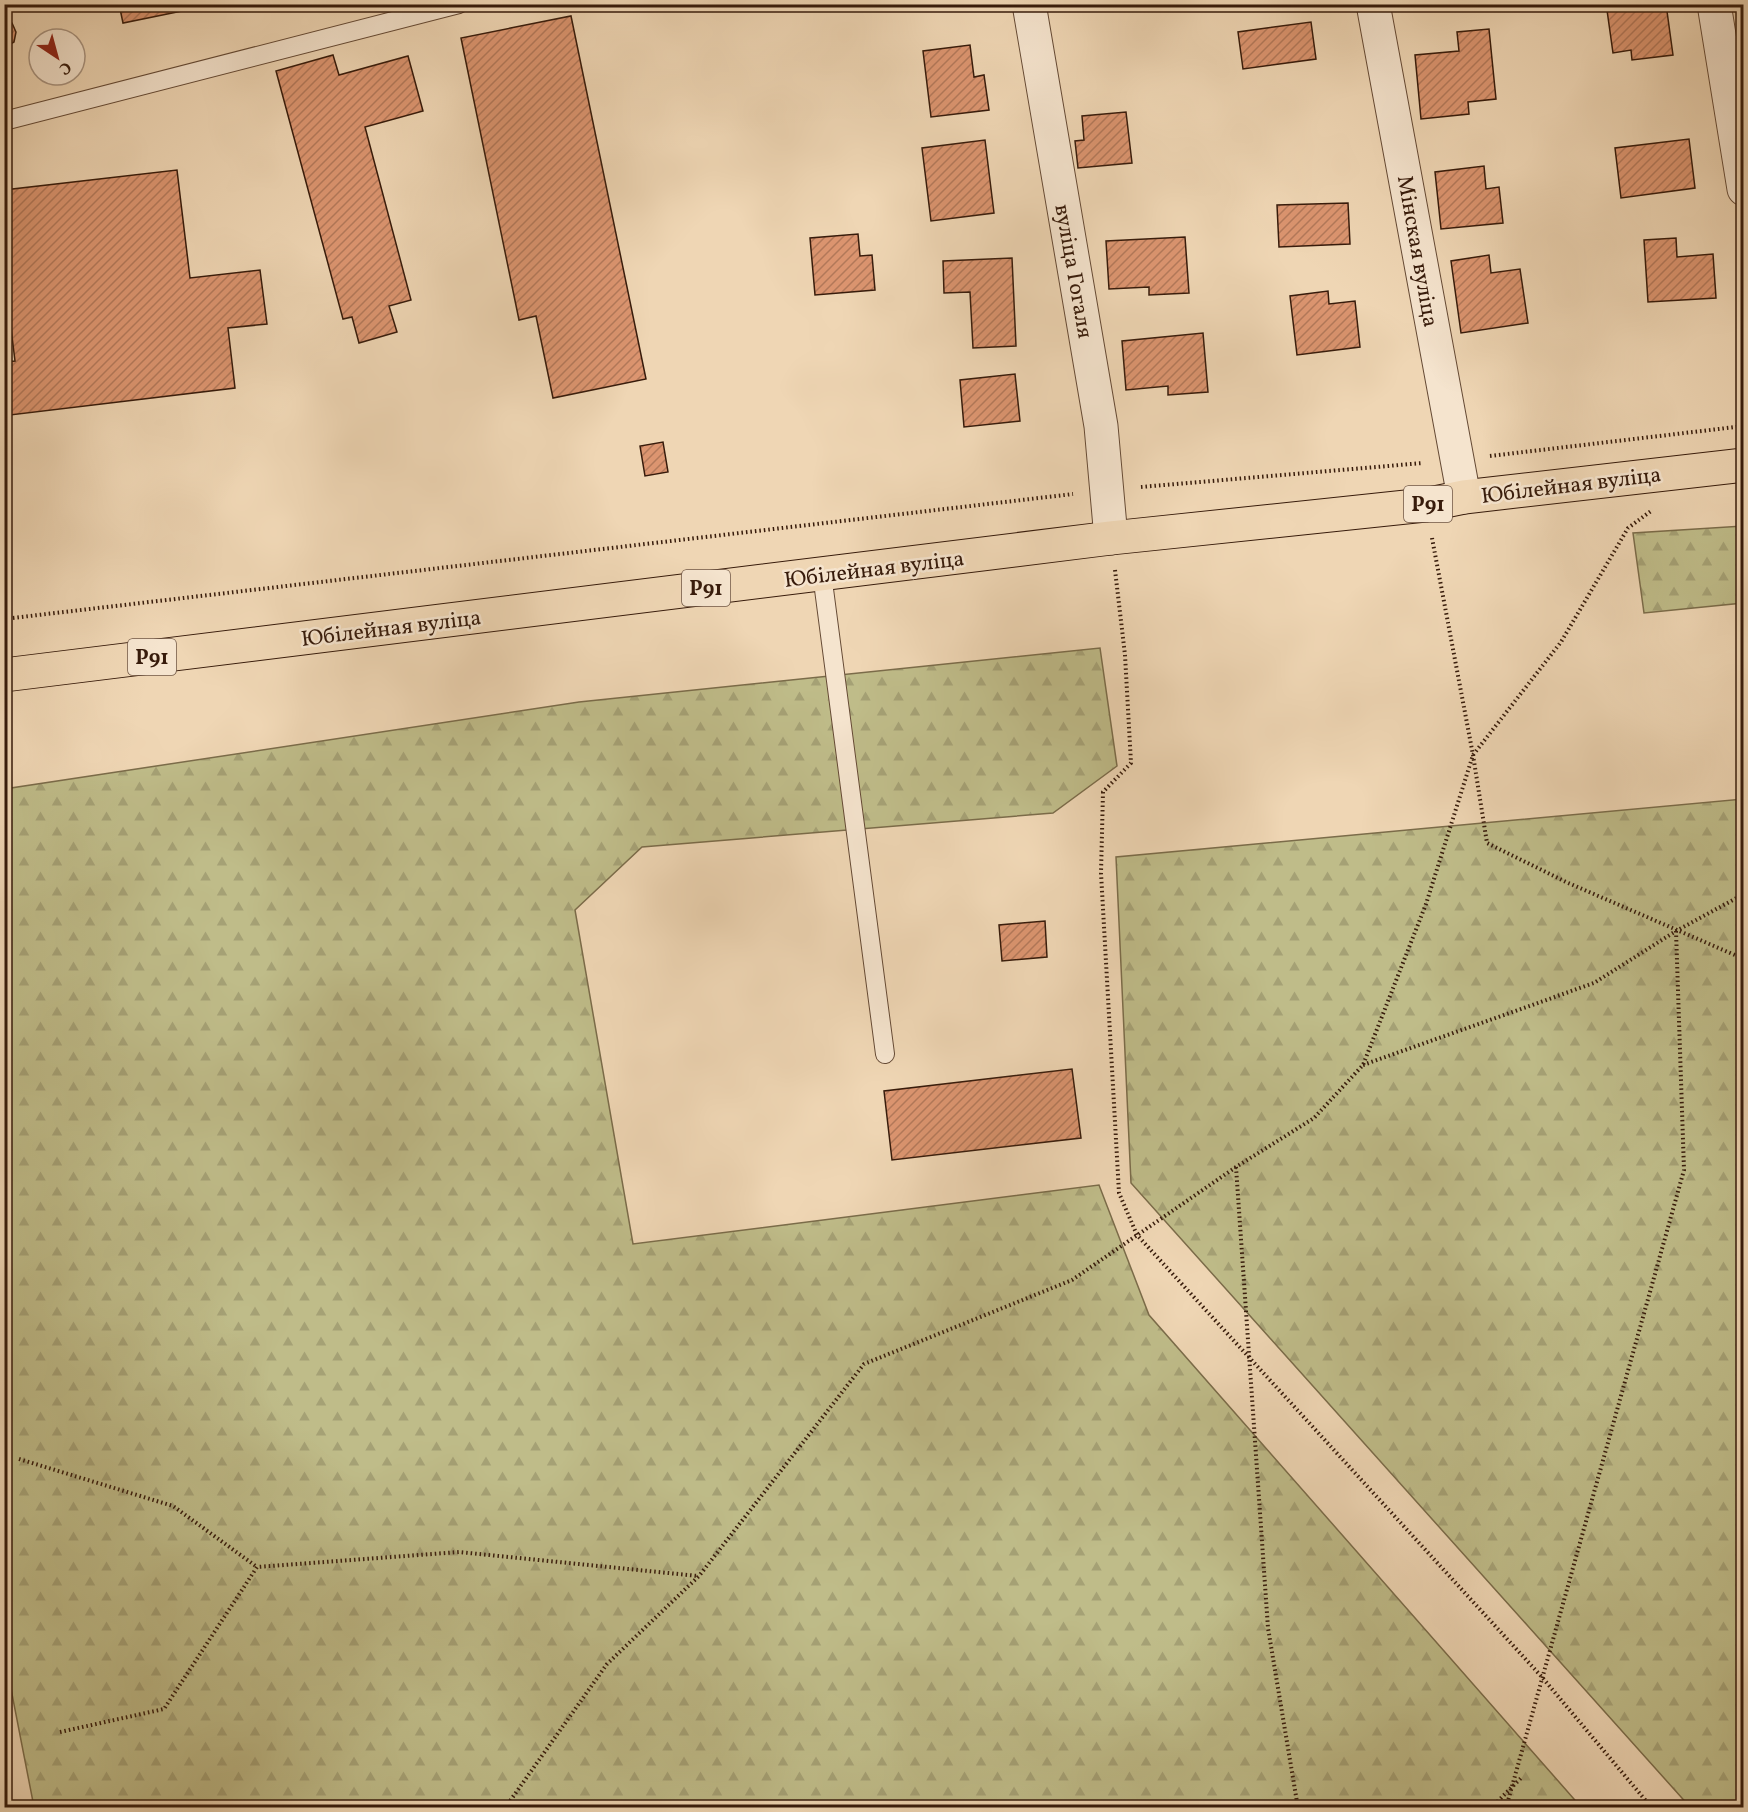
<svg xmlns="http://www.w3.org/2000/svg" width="1748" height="1812" viewBox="0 0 1748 1812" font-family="Vollkorn,serif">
<defs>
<pattern id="forest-firs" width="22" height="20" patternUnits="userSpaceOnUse" patternTransform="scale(1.5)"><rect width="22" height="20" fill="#bfbc89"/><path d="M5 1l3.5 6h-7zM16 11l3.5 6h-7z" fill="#a5a175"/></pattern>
<pattern id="building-hatch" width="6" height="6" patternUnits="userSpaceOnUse" patternTransform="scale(1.5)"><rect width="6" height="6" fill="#dc9570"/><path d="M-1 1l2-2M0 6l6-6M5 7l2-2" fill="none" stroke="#b3795a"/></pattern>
</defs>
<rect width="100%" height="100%" fill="#efd6b4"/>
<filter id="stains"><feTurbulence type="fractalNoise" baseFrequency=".00333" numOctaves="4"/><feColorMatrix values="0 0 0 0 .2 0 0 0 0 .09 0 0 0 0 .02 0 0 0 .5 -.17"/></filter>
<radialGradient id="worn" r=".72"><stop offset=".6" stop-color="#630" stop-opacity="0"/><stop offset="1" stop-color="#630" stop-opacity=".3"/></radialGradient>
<g fill="url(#forest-firs)" stroke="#7b6c4a" stroke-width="1.5">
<path d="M1743,526V603L1644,613L1633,533Z"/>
<path d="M1100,648L1117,766L1053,813L642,847L575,910L633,1244L1099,1185L1149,1315L1581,1807H34L4,1653V802L11,788L579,702Z"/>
<path d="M1743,799V1807H1690L1131,1183L1116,857Z"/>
</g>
<g fill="url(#building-hatch)" stroke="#371b0b" stroke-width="1.5">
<path d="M119,4H196L197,8L123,23Z"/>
<path d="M1644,4H1666L1673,55L1632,60L1631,50L1613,53L1607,10Z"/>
<path d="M571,16L646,379L553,398L536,316L519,320L461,38Z"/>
<path d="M4,19L12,23L16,32L14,42L4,48Z"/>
<path d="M1311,22L1316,59L1243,69L1238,32Z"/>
<path d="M1489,29L1496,99L1468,102L1469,114L1421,119L1415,55L1459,51L1457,32Z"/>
<path d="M970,45L974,77L984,75L989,110L931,117L923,51Z"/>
<path d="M333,55L339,75L408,56L423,111L365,127L411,300L389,306L397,332L359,343L352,317L343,319L276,71Z"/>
<path d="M1126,112L1132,163L1078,168L1075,141L1084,140L1082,116Z"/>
<path d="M1689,139L1695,188L1621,198L1615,148Z"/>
<path d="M985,140L994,213L931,221L922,148Z"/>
<path d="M1484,166L1486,189L1499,187L1503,223L1441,229L1435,172Z"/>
<path d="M177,170L190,278L260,270L267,324L228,328L235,388L10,415L4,362L15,361L4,271V190Z"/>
<path d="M1348,203L1350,244L1279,247L1277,205Z"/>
<path d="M858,234L860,256L872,255L875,290L815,295L810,238Z"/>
<path d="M1185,237L1189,293L1149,295V287L1109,289L1106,241Z"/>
<path d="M1676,238L1677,257L1713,254L1716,298L1648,302L1644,240Z"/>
<path d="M1489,255L1491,273L1520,269L1528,323L1461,333L1451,261Z"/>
<path d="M1012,258L1016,346L973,348L970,292L944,293L943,261Z"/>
<path d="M1328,291L1329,304L1355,301L1360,347L1297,355L1290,296Z"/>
<path d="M1203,333L1208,392L1168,395V386L1126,390L1122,341Z"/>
<path d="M1015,374L1020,421L964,427L960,380Z"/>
<path d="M663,442L668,472L645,476L640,446Z"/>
<path d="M1045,921L1047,957L1002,961L999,925Z"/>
<path d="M1072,1069L1081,1138L892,1160L884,1091Z"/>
</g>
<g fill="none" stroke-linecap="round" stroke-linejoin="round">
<g stroke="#654a35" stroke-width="20">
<g id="lane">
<path d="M4,121L459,4"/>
<path d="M822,574L885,1054"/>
</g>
</g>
<g stroke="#654a35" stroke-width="35">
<g id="street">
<path d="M1029,4L1101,426L1111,538"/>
<path d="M1373,4L1464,497"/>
<path d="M1714,4L1744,189"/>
</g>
</g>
<g stroke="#371b0b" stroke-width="35">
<path id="primary" d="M4,675L1111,538L1425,505L1464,497L1744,465"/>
</g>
<g stroke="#371b0b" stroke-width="4" stroke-dasharray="1.5 3" stroke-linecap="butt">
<path d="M1490,456L1744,426"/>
<path d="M1141,487L1423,463"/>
<path d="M1432,538L1473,755L1487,843L1566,882L1744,959"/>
<path d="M1115,570L1125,655L1131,763L1103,792L1101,873L1119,1193L1137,1235L1541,1676L1652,1808"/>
<path d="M4,619L1073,494"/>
<path d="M1363,1065L1594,983L1676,931L1744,894"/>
<path d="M1236,1167L1268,1628L1298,1808"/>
<path d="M19,1459L173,1506L257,1567"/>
<path d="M60,1732L164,1709L257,1567L459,1552L698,1576"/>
<path d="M505,1808L607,1664L699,1576L864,1364L1072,1280L1236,1167L1314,1118L1363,1065L1426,904L1473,755L1561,642L1628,528L1651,511"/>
<path d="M1491,1808L1521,1778"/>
<path d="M1506,1808L1684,1170L1676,931"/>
</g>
<use href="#lane" stroke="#f5e4ce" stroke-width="18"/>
<use href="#street" stroke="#f5e4ce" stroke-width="33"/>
<use href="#primary" stroke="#efd6b4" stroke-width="33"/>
</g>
<g text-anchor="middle" stroke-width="5" stroke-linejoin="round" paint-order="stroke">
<g fill="#f5e4ce" stroke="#705746" stroke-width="1.5">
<rect x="1404" y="486" width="48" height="36" rx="4.5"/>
<rect x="682" y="570" width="48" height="36" rx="4.5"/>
<rect x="128" y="639" width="48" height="36" rx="4.5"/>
</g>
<g font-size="21" font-weight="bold" fill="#371b0b">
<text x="1428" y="511">Р91</text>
<text x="706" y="595">Р91</text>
<text x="152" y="664">Р91</text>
</g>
<g font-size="22" fill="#371b0b" stroke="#f5e4ce">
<text transform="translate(1419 251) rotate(80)" y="8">Мінская вуліца</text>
<text transform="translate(1075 271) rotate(80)" y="8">вуліца Гогаля</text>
<text transform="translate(1571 484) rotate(-7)" y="8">Юбілейная вуліца</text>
<text transform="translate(874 568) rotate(-7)" y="8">Юбілейная вуліца</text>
<text transform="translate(391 627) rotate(-7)" y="8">Юбілейная вуліца</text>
</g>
</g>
<rect width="1748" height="1812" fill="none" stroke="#efd6b4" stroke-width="24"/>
<rect x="6" y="6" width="1736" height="1800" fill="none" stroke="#371b0b" stroke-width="3"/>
<rect x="12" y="12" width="1724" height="1788" fill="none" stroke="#371b0b" stroke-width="1.5"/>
<g transform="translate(57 57) rotate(144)"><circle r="28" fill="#f5e4ce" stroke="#a99480" stroke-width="1.5"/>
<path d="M0-4.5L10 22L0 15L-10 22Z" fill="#8f2418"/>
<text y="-9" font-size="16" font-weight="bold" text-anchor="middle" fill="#371b0b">С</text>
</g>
<rect width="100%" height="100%" filter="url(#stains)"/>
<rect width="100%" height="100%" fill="url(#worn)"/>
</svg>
